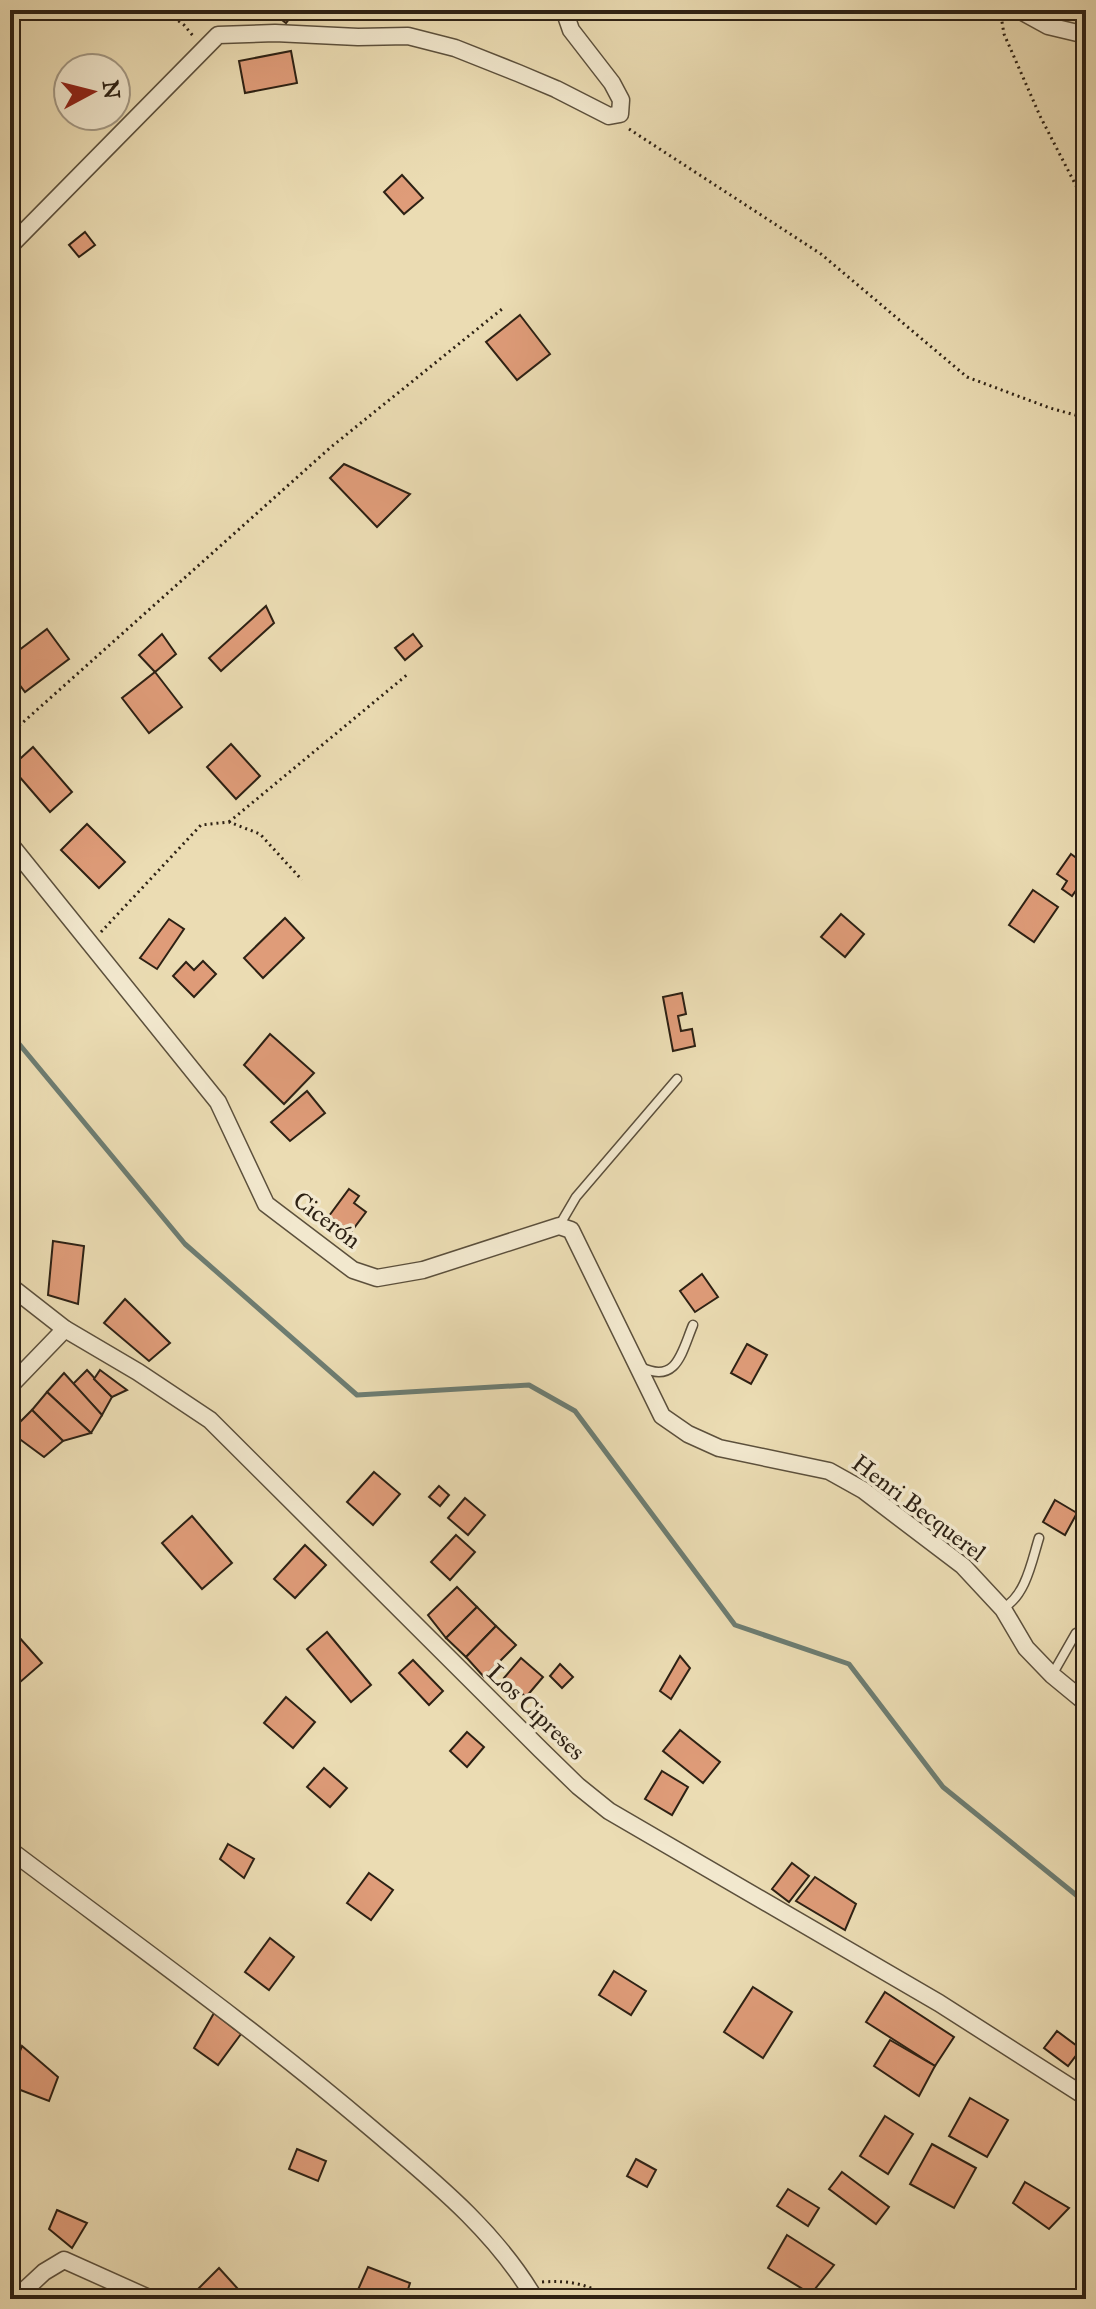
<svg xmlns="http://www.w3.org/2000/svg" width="1096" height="2309" viewBox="0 0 1096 2309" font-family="'IM FELL Great Primer',serif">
<rect width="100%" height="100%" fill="#ebdcb3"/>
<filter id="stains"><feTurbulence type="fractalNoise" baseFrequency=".0025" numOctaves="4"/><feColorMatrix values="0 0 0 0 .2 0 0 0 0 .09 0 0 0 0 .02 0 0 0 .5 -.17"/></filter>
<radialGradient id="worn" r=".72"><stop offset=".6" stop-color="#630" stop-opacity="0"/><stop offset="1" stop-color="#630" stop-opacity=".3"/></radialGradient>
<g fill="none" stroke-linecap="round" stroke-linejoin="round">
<path stroke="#6d7d72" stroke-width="5" d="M10,1033L185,1244L357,1395L529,1385L575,1411L735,1625L849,1664L943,1787L1086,1903"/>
</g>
<g fill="#df9c79" stroke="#2d2114" stroke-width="2">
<path d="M269,10H296L286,23Z"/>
<path d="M291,51L297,83L245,93L239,61Z"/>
<path d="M402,175L423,198L404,214L384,192Z"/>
<path d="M85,232L95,245L79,257L69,245Z"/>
<path d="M520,315L550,354L517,380L486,342Z"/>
<path d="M344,464L410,494L377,527L330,478Z"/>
<path d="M266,606L274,623L221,671L209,658Z"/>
<path d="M47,629L69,659L25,692L10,672V657Z"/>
<path d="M162,634L176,654L155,672L139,655Z"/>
<path d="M413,634L422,646L405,660L395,648Z"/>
<path d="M155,672L182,707L149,733L122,698Z"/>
<path d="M231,744L260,776L236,799L207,767Z"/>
<path d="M33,747L72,792L50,812L11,767Z"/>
<path d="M87,824L125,862L99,888L61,850Z"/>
<path d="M1071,854L1086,865V876L1072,896L1062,889L1067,881L1057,874Z"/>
<path d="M1033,890L1058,907L1034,942L1009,925Z"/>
<path d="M841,914L864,934L845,957L821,937Z"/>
<path d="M285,918L304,938L263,978L244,958Z"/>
<path d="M169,919L184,929L157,969L140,958Z"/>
<path d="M203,961L216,974L194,997L173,976L186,962L194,970Z"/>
<path d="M682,993L686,1014L678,1016L681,1031L692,1029L695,1046L673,1051L663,997Z"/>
<path d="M270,1034L314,1073L284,1104L244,1065Z"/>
<path d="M307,1091L325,1113L290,1141L271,1122Z"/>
<path d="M349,1189L359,1196L354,1203L366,1212L351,1232L329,1216Z"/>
<path d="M53,1241L84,1246L78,1304L48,1295Z"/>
<path d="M702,1274L718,1297L695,1312L680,1291Z"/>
<path d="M125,1299L170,1343L149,1361L104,1323Z"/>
<path d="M747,1344L767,1355L751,1384L731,1373Z"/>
<path d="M87,1370L112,1397L102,1415L73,1384Z"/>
<path d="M100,1370L127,1390L112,1397L94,1379Z"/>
<path d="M64,1373L102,1415L91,1433L47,1392Z"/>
<path d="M47,1392L91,1433L63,1441L32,1410Z"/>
<path d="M32,1410L63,1441L44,1457L10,1432Z"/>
<path d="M374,1472L400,1494L373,1525L347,1502Z"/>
<path d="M439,1486L449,1495L440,1506L429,1497Z"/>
<path d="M465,1498L485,1515L468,1535L448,1518Z"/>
<path d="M1055,1500L1077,1513L1065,1535L1043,1522Z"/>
<path d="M192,1516L232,1563L202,1589L162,1543Z"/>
<path d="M456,1535L475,1552L450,1580L431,1562Z"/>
<path d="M305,1545L326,1565L295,1598L274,1579Z"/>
<path d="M457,1587L477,1607L446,1638L428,1615Z"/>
<path d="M477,1607L496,1626L466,1657L446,1638Z"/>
<path d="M496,1626L516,1645L484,1677L466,1657Z"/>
<path d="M10,1627L42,1663L11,1690L10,1688Z"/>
<path d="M327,1632L371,1685L351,1702L307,1649Z"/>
<path d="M680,1656L690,1668L671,1699L660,1691Z"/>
<path d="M521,1658L543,1677L526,1697L504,1678Z"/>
<path d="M413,1660L443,1691L429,1705L399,1673Z"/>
<path d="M560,1664L573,1677L562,1688L550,1676Z"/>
<path d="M286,1697L315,1722L293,1748L264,1723Z"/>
<path d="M680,1730L720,1762L703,1783L663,1751Z"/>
<path d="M467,1732L484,1747L467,1767L450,1751Z"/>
<path d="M324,1768L347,1788L330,1807L307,1787Z"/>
<path d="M662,1771L688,1787L672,1815L645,1799Z"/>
<path d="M228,1844L254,1859L244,1878L220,1859Z"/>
<path d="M792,1863L809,1876L789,1902L772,1889Z"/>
<path d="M369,1873L393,1890L371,1920L347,1903Z"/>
<path d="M815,1877L856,1904L845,1930L796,1901Z"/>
<path d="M270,1938L294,1957L269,1990L245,1972Z"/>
<path d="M614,1971L646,1991L631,2015L599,1995Z"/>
<path d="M753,1987L792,2012L763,2058L724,2032Z"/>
<path d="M885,1992L954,2037L935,2066L866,2022Z"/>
<path d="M214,2013L241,2034L218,2065L194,2048Z"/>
<path d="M1057,2031L1081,2049L1068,2066L1044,2048Z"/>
<path d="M890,2040L935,2066L919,2096L874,2066Z"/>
<path d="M22,2046L58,2077L49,2101L10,2086V2077Z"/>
<path d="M970,2098L1008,2120L987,2157L949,2136Z"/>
<path d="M885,2116L913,2134L888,2174L860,2156Z"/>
<path d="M932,2144L976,2168L954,2208L910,2184Z"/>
<path d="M297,2149L326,2161L318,2181L289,2169Z"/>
<path d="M636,2159L656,2170L647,2187L627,2176Z"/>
<path d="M842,2172L889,2207L876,2224L829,2189Z"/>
<path d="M1025,2182L1069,2208L1049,2229L1013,2203Z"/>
<path d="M788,2189L819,2208L808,2226L777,2206Z"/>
<path d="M57,2210L87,2223L72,2248L49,2229Z"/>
<path d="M787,2235L834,2265L811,2294L768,2268Z"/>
<path d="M368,2267L410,2283L405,2299H367L357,2292Z"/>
<path d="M219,2268L238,2289L228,2299H209L199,2288Z"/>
</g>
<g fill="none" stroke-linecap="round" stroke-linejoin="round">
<g stroke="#5c503c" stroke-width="11">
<g id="service">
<path d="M559,1226L576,1197L677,1079"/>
<path d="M641,1367C677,1385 682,1351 693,1325"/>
<path d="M1003,1608C1026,1596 1032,1560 1039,1538"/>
<path d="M1052,1675L1076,1633L1086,1630"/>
</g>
</g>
<g stroke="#5c503c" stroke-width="19">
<g id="minor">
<path d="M1019,10L1048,26L1086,35"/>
<path d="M10,246L218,35L275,33L358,37L408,36L455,48L518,73L556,89L609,116L620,114L621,100L612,83L571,30L564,10"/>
<path d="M10,844L218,1102L266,1204L353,1270L377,1278L423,1270L559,1226L571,1230L662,1416L688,1434L719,1448L829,1471L863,1490L963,1566L1003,1609L1026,1648L1052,1675L1086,1703"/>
<path d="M10,1286L65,1329L138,1372L210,1420L541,1750L578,1786L609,1811L939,2003L1086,2097"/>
<path d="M10,1386L65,1329"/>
<path d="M10,1850C132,1942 256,2030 372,2129C432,2180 495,2230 535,2299"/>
<path d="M15,2299L44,2272L64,2260L151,2299"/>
</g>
</g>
<g stroke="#2d2114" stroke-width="3" stroke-dasharray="2 4" stroke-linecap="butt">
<path d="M164,10L184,25L194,37"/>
<path d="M1000,10L1004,34L1040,116L1086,205"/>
<path d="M629,129L821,254L967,377L1050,408L1086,418"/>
<path d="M10,734L331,447L502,309"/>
<path d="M229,822L408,674"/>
<path d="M101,932L201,825L229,822L260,834L302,880"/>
<path d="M542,2282C569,2280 589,2284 611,2299"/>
</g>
<use href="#service" stroke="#f2e8ce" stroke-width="8"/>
<use href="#minor" stroke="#f2e8ce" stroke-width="16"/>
</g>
<g text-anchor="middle" stroke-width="7" stroke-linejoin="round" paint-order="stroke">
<g font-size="24" fill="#2d2114" stroke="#f2e8ce">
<text transform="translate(327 1220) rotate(37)" y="8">Cicerón</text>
<text transform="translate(919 1508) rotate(37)" y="8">Henri Becquerel</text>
<text transform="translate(536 1712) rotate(44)" y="8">Los Cipreses</text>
</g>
</g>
<rect width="1096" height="2309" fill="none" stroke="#ebdcb3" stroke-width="40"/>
<rect x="12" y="12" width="1072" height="2285" fill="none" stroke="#2d2114" stroke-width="4"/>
<rect x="20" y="20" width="1056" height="2269" fill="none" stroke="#2d2114" stroke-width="2"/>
<g transform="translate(92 92) rotate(83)"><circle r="38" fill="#f2e8ce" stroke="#a39884" stroke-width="2"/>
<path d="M0-6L14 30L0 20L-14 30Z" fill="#8f2418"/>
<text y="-12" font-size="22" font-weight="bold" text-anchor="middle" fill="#2d2114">N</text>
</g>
<rect width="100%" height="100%" filter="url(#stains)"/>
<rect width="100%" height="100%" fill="url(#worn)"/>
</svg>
